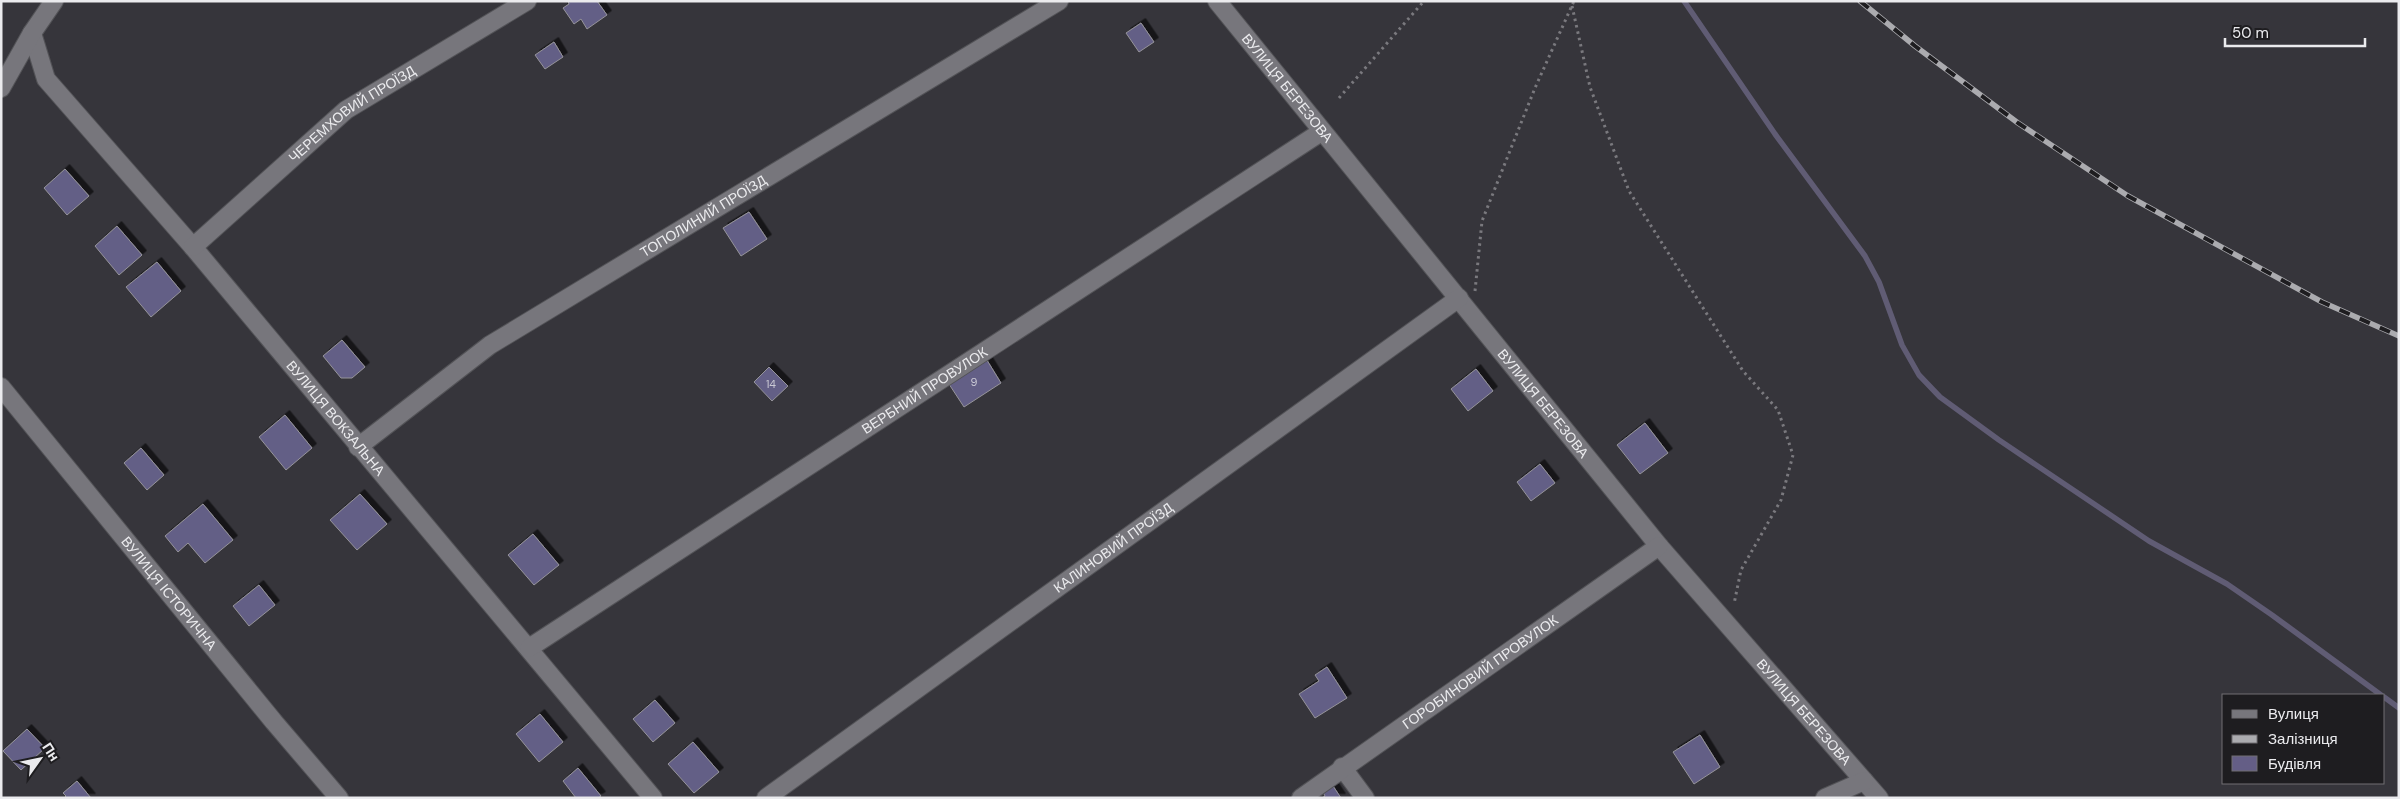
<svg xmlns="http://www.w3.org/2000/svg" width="2400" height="799" viewBox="0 0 2400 799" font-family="'DM Sans',sans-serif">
<defs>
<filter id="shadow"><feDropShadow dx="4.5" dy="-4.5" stdDeviation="0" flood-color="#0009"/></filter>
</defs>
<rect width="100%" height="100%" fill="#36353b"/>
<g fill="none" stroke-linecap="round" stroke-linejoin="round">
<g stroke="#605c74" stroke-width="5.5">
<path d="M1684,1L1775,134L1865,256L1879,282L1902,345L1919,375L1940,397L1999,440L2149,541L2227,584L2272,615L2381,695"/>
<path d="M2384,697L2399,708"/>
</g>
</g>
<g fill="#645e86" stroke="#95949a" filter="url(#shadow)">
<path d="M568,1H597L607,15L587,29L581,19L574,24L563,8L569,4Z"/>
<path d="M1141,23L1154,42L1139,52L1126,33Z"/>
<path d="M554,42L563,57L545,69L535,55Z"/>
<path d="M65,169L89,196L67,215L44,188Z"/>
<path d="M749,212L767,239L741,256L723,228Z"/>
<path d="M117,226L142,255L119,275L95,246Z"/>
<path d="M157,262L181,291L151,317L126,287Z"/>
<path d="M342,340L365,367L352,378H341L323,356Z"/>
<path d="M985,357L1001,383L964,407L947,381Z"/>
<path d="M769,367L788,386L772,401L754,382Z"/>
<path d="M1476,369L1493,391L1468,411L1451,389Z"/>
<path d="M285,415L312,448L286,470L259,437Z"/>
<path d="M1645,423L1668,453L1640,474L1617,445Z"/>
<path d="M141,448L164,475L147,490L124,463Z"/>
<path d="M1540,464L1555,483L1531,501L1517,482Z"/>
<path d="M360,494L387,524L357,550L330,520Z"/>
<path d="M203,504L233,540L205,563L188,543L178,552L165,536Z"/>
<path d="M533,534L559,565L534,585L508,555Z"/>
<path d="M259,585L275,605L249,626L233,606Z"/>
<path d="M1327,667L1347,698L1315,718L1299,694L1319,681L1315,675Z"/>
<path d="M655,700L675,723L653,742L633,719Z"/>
<path d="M540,714L563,742L539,762L516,734Z"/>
<path d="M27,729L45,748L21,770L3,751Z"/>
<path d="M1700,735L1720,767L1694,784L1673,752Z"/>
<path d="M693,742L719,772L694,793L668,764Z"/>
<path d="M578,768L601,796L598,798H576L563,781Z"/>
<path d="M77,781L91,798H64L66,796L63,793Z"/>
<path d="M1333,786L1341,798H1322L1325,796L1323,792Z"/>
</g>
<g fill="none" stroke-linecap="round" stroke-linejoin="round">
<g stroke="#535357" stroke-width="20">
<g id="minor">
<path id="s1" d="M1217,1L1659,546L1879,798"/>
<path id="s2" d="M32,33L46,79L193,247L653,798"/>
<path d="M1,88L32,33L54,1"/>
<path id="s3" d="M193,247L346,110L527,1"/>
<path id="s4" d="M1,387L274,722L339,798"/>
<path id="s5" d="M358,447L490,345L1059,1"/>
<path id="s6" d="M529,648L1321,132"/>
<path d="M1342,767L1365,798"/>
<path id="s7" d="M766,798L1459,298"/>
<path id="s8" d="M1301,798L1659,546"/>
<path d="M1825,798L1864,781"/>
</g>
</g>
<g stroke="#7a797e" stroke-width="3" stroke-dasharray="2.5 4" stroke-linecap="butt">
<path d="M1572,6L1590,87L1629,191L1743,371L1778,410L1793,455L1781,500L1741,570L1734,604"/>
<path d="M1339,98L1424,1"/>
<path d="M1475,291L1482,221L1535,88L1574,1"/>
</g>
<use href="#minor" stroke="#77767c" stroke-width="18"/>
<g stroke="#ababaf" stroke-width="5.5">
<path id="rail" d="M1860,1L1915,46L2018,123L2128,196L2322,302L2399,336"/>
</g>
<use href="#rail" stroke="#1e1d20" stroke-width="4" stroke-dasharray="11" stroke-linecap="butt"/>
</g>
<g text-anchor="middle" stroke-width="4" stroke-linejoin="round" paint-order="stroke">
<g font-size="11" fill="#c9c8d4">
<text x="974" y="386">9</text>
<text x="771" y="388">14</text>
</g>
<g font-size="14" fill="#ebebee" stroke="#1e1d20">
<text dy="5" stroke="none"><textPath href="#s1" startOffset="112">ВУЛИЦЯ БЕРЕЗОВА</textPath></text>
<text dy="5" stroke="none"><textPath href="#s3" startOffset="208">ЧЕРЕМХОВИЙ ПРОЇЗД</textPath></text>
<text dy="5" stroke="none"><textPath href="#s5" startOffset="416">ТОПОЛИНИЙ ПРОЇЗД</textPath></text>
<text dy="5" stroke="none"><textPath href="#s6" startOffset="472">ВЕРБНИЙ ПРОВУЛОК</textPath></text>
<text dy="5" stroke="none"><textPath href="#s1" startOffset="518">ВУЛИЦЯ БЕРЕЗОВА</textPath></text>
<text dy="5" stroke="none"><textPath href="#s2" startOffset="494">ВУЛИЦЯ ВОКЗАЛЬНА</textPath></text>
<text dy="5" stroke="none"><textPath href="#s7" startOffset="428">КАЛИНОВИЙ ПРОЇЗД</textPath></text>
<text dy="5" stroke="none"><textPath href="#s4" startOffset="266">ВУЛИЦЯ ІСТОРИЧНА</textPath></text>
<text dy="5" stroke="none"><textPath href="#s8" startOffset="219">ГОРОБИНОВИЙ ПРОВУЛОК</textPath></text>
<text dy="5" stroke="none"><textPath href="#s1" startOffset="922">ВУЛИЦЯ БЕРЕЗОВА</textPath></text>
</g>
</g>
<rect width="2400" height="799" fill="none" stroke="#ebebee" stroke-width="5"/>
<rect x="2222" y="694" width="162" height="90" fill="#1e1d20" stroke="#706f72"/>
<rect x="2232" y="710" width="25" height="8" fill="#77767c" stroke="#706f72"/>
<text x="2268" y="719" font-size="15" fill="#ebebee">Вулиця</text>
<rect x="2232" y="735" width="25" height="8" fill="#ababaf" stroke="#706f72"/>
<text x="2268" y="744" font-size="15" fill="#ebebee">Залізниця</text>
<rect x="2232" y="756" width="25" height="15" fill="#645e86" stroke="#706f72"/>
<text x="2268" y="769" font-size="15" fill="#ebebee">Будівля</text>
<g transform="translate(40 759) rotate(57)" stroke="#1e1d20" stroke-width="4" paint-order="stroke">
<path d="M0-4L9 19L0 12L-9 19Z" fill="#ebebee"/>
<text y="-8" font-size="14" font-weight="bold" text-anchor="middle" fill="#ebebee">Пн</text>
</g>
<path d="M2225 38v8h140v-8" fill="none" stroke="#ebebee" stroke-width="2.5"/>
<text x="2232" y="38" font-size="15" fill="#ebebee" stroke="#1e1d20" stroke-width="4" paint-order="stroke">50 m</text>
</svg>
